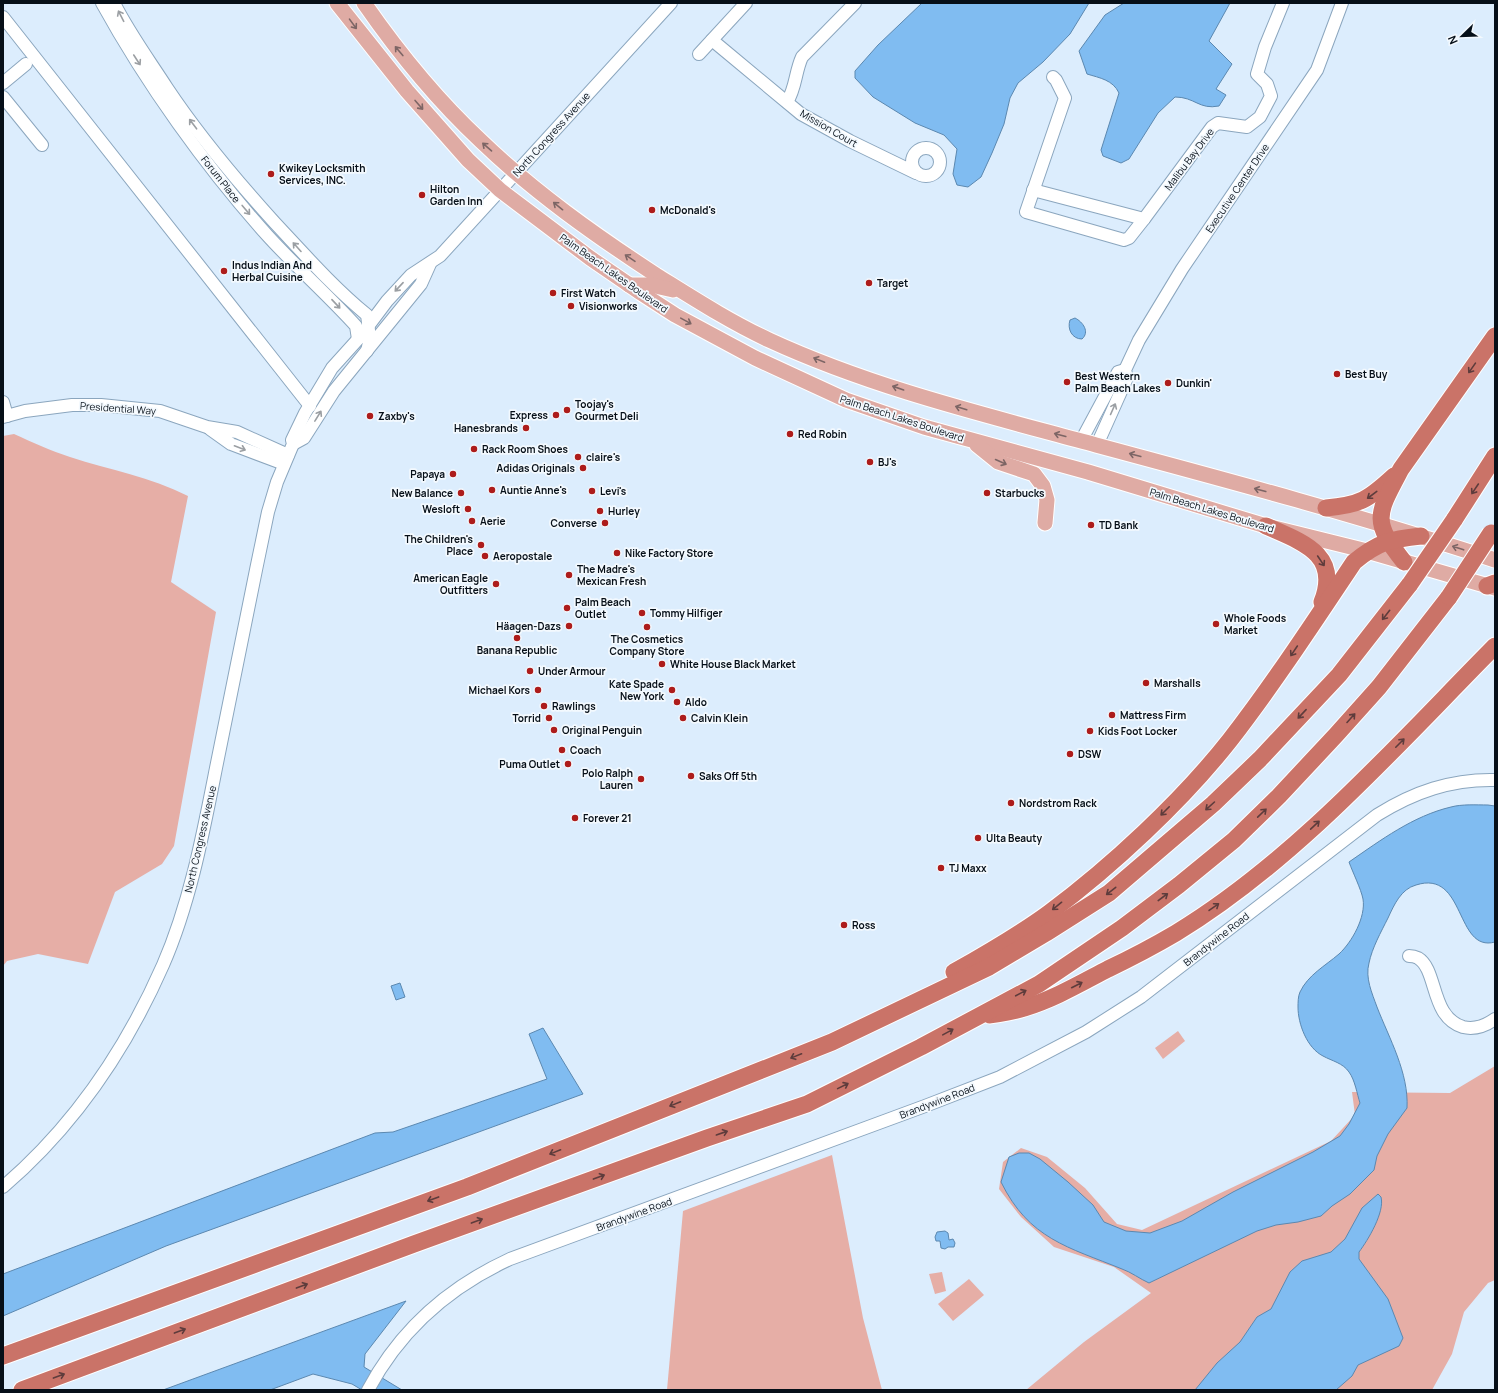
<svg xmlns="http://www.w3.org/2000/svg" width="1498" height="1393" viewBox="0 0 1498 1393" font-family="Manrope,sans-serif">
<rect width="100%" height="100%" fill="#dcedfd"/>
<g fill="#e6aea6">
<path d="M14,434C32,442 51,451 70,457C110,470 151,477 188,496L171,582L216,612L174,846L162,864L115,892L88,964L38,954L7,961L3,966V436Z"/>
<path d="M1178,1031L1185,1041L1163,1059L1155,1048Z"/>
<path d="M1495,1066V1280L1488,1283L1464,1312L1452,1354L1432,1390H1026L1084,1342L1151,1293L1114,1267L1054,1247L1021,1217L999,1189L1003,1162L1021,1148L1047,1157L1085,1188L1117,1224L1142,1230L1331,1141L1355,1115L1352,1092L1450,1093Z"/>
<path d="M832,1155L863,1318L882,1390H667L683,1211Z"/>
<path d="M942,1272L946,1291L935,1294L929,1274Z"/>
<path d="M969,1279L984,1295L953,1321L938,1304Z"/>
</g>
<g fill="#80bcf1" stroke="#5b88b0">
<path d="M922,3H1089L1070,34L1043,62L1018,83L1010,98L1004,124L992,153L981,177L968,187L957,185L953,174L957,149L944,135L915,123L873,97L855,78V71L878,45Z"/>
<path d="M1124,3H1230L1209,41L1232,64L1216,89L1226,95L1219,106C1199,110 1195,97 1175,97L1158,113L1129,159L1121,163L1103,156L1101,150L1119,93C1113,80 1100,78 1087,74L1079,51L1105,15Z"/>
<path d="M1075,318C1083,322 1090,332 1082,339C1072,339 1067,329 1070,320Z"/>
<path d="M1488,805L1495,806V942C1455,953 1466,869 1416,885C1401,889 1394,905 1388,918C1381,932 1372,948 1369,963C1365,978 1372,993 1377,1007C1389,1038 1409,1073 1407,1108L1388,1134L1377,1156L1374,1170L1350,1194L1332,1206L1321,1216L1298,1222L1276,1225L1257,1231L1149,1283C1140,1279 1131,1272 1122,1269C1068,1247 1029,1239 1001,1182L1009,1157L1019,1153H1029L1040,1159L1068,1182L1093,1205L1104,1222L1126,1231L1150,1233L1182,1221L1233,1192L1313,1152L1340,1136L1349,1124L1360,1103C1357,1094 1355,1080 1349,1072C1343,1063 1332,1061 1323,1056C1307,1048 1298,1024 1298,1007C1298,1003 1298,996 1300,992C1308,975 1325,966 1339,954C1352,942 1366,917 1363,899C1361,889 1353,873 1349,862C1381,840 1413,816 1451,807C1462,804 1476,805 1488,805Z"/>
<path d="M400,983L405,997L396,1000L391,986Z"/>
<path d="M543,1028L583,1094L166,1246L3,1316V1274L375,1133L393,1132L547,1079L529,1034Z"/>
<path d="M1378,1194L1381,1197C1385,1212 1368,1240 1359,1252V1259L1388,1299L1403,1338L1399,1346L1358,1365L1352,1376L1336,1390H1195L1217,1363L1240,1342L1257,1317L1271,1309L1290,1272L1302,1261L1331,1252L1345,1239L1362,1208Z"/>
<path d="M945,1231L948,1233L949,1240L953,1239L955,1243L954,1247H948L945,1249L941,1248L940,1241H936L935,1237L937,1232Z"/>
<path d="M406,1301L365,1354L364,1367L402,1390H362L352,1384L313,1374L270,1390H163Z"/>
</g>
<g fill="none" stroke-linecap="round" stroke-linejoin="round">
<g stroke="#8ba6be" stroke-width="14">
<g id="minor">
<path d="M102,3C146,83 206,167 267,235C295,266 328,295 356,326L358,339"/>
<path d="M114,3C129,33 149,60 167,88C199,136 236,180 275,223C305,255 333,287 367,315L370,338L367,351"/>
<path d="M3,17L310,406"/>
<path d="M712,40L801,114L850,141L916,173"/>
<path d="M699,54L746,3"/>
<path d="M1053,77L1056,80L1065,98L1026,212L1124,240L1129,238L1144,219L1212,127L1218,123L1247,127L1260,117L1271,96L1267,84L1257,74L1265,47L1283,3"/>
<path d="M3,83L26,64"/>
<path d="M3,97L42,145"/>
<path d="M787,102C796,88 795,72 802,57L855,3"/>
<circle cx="926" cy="162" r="14"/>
<path d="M1033,190L1144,219"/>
<path d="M3,402L7,416"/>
<path d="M3,417L25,411L72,405H101L160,411L207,427L237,432L288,455"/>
<path d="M210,429L231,444L284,464"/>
<path d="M1081,441L1118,372L1125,370"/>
<path d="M293,444L304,438L334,391L421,284L430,264"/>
<path d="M1097,445L1127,378L1125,370L1139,340L1182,269L1317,70L1342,3"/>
<path d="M1409,956C1412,956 1416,957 1418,958C1438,970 1430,1017 1463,1027C1475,1030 1485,1026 1495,1019"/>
<path d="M3,1187C73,1127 126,1049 163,965C190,903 203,834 216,768C234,682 250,597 268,512L277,482L293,444L292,440L305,413L332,368L360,337L387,301L411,275L440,256L671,3"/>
<path d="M368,1390C400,1330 449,1287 510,1259L925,1106L1000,1077L1086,1032L1141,997L1377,815C1414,792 1451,779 1495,780"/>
</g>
</g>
<g stroke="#fff" stroke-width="17">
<g id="major">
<path d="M337,3L407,91L468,160L500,190L590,258L641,293L675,315L755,358L846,400L924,427L1088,472L1266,526L1367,551L1495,588"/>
<path d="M364,3C398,52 437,100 481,141C534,192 595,235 656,275C693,298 730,322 769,340C873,388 986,415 1096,445C1230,481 1364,517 1495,560"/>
<path d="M629,285H651L673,290"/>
<path d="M977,445L998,462L1034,474L1043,486L1047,500L1045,523"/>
</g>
</g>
<g stroke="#fff" stroke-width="19">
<g id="highway">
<path d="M1326,508C1360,505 1368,500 1394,476"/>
<path d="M1454,520L1495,456"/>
<path d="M1266,526C1302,542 1341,554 1322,602"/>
<path d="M1404,562C1371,521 1377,514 1401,469L1495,336"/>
<path d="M1487,586L1495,583"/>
<path d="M954,972C986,954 1019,935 1049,913C1111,867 1182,801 1230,740C1274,683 1314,622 1354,562C1378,542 1391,539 1421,536"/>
<path d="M990,1015C1001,1013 1013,1012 1024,1008C1054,999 1081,983 1108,969C1131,958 1154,946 1176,933C1296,860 1397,745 1495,646"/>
<path d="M3,1356L467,1187L832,1042L989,967L1046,933L1109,893L1213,804L1260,759L1339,675L1410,584"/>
<path d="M22,1390L414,1244L707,1138L807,1104L921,1047L1039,984L1122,928L1179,885L1234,840L1279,796L1336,735L1379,687L1449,597"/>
</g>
</g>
<use href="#minor" stroke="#fff" stroke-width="12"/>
<use href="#major" stroke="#dfaba4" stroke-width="15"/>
<use href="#highway" stroke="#ca7368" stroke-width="17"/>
<g stroke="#fff" stroke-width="19" stroke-linecap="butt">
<g id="highway-bridge">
<path d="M1410,584L1454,520"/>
<path d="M1449,597L1491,533"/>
</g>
</g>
<use href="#highway-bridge" stroke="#ca7368" stroke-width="17"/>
</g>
<defs><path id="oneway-shaft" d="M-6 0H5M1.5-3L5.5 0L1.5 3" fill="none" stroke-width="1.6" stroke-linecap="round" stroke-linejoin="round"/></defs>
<g stroke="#9b9fa3">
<use href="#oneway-shaft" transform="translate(121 16) rotate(-117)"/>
<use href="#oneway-shaft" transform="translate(137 60) rotate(57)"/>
<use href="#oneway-shaft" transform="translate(193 124) rotate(-127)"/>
<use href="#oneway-shaft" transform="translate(246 210) rotate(50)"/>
<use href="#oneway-shaft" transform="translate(297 247) rotate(-132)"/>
<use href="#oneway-shaft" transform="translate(399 287) rotate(133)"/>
<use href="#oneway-shaft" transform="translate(336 304) rotate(47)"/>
<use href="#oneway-shaft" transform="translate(1113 409) rotate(-66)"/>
<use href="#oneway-shaft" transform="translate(318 416) rotate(-58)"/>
<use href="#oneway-shaft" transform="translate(240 448) rotate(21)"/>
</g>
<g stroke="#7d6565">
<use href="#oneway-shaft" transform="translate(353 24) rotate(54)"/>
<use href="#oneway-shaft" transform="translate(399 51) rotate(-130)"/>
<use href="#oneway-shaft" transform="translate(419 105) rotate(49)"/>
<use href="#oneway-shaft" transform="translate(487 147) rotate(-139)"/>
<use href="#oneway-shaft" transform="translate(558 206) rotate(-141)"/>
<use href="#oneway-shaft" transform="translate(630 258) rotate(-146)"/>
<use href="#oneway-shaft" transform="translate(686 321) rotate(29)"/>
<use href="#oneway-shaft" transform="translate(819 360) rotate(-158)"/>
<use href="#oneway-shaft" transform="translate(898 388) rotate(-161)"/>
<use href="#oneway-shaft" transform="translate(961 408) rotate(-163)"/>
<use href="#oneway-shaft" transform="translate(1060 435) rotate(-165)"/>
<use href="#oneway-shaft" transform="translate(1135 455) rotate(-165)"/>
<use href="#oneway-shaft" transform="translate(1001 462) rotate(24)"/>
<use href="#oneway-shaft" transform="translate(1260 490) rotate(-165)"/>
<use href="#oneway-shaft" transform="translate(1458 548) rotate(-162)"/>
</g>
<g stroke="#5e3c3c">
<use href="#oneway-shaft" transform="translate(1472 368) rotate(125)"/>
<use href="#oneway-shaft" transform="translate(1475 489) rotate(124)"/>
<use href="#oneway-shaft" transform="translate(1372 495) rotate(143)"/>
<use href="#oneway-shaft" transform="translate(1321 561) rotate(56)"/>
<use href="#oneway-shaft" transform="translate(1386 615) rotate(128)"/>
<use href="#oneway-shaft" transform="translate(1294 651) rotate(124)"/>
<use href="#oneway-shaft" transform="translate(1302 714) rotate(133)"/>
<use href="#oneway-shaft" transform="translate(1351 718) rotate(-48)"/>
<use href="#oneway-shaft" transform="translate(1400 743) rotate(-45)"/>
<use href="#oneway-shaft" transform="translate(1210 806) rotate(138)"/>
<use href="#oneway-shaft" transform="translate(1165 811) rotate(135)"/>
<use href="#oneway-shaft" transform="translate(1262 813) rotate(-44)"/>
<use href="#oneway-shaft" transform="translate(1315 825) rotate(-43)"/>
<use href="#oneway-shaft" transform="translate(1111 891) rotate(142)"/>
<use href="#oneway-shaft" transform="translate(1163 897) rotate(-37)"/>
<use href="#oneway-shaft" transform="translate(1057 906) rotate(141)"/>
<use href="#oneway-shaft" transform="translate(1214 907) rotate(-35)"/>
<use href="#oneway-shaft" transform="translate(1077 985) rotate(-27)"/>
<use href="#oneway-shaft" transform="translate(1021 993) rotate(-28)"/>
<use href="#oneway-shaft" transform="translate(948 1032) rotate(-29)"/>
<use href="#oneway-shaft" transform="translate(796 1056) rotate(158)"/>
<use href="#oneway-shaft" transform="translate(843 1086) rotate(-26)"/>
<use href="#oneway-shaft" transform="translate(675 1104) rotate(158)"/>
<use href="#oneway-shaft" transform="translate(722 1133) rotate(-19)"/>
<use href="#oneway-shaft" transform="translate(555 1152) rotate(158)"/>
<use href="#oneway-shaft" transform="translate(599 1177) rotate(-20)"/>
<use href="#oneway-shaft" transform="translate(433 1199) rotate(160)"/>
<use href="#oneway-shaft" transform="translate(477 1221) rotate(-20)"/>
<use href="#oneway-shaft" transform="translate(302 1286) rotate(-20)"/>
<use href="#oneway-shaft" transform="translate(180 1331) rotate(-20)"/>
<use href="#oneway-shaft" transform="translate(59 1376) rotate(-20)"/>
</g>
<g fill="#ad1c1b" stroke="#f3f9fe" stroke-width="1.5">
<circle cx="271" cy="174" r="4"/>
<circle cx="422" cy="195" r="4"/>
<circle cx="652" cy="210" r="4"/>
<circle cx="224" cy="271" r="4"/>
<circle cx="869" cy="283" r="4"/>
<circle cx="553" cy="293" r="4"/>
<circle cx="571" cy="306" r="4"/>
<circle cx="1337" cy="374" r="4"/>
<circle cx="1067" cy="382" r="4"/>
<circle cx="1168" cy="383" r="4"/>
<circle cx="567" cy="410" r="4"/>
<circle cx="556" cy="415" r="4"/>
<circle cx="370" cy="416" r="4"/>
<circle cx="526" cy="428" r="4"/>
<circle cx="790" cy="434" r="4"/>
<circle cx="474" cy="449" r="4"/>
<circle cx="578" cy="457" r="4"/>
<circle cx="870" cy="462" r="4"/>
<circle cx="583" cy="468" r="4"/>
<circle cx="453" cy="474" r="4"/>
<circle cx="492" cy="490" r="4"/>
<circle cx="592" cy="491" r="4"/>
<circle cx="461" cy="493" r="4"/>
<circle cx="987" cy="493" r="4"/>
<circle cx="468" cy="509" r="4"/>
<circle cx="600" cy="511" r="4"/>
<circle cx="472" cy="521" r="4"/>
<circle cx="605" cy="523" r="4"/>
<circle cx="1091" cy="525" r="4"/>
<circle cx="481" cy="545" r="4"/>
<circle cx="617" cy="553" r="4"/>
<circle cx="485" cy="556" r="4"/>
<circle cx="569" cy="575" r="4"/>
<circle cx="496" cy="584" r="4"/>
<circle cx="567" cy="608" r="4"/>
<circle cx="642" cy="613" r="4"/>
<circle cx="1216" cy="624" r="4"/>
<circle cx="569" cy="626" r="4"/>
<circle cx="647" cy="627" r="4"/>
<circle cx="517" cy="638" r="4"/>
<circle cx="662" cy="664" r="4"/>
<circle cx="530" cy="671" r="4"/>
<circle cx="1146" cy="683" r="4"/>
<circle cx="538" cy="690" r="4"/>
<circle cx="672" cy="690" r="4"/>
<circle cx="677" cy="702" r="4"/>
<circle cx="544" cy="706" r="4"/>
<circle cx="1112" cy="715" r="4"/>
<circle cx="549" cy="718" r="4"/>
<circle cx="683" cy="718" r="4"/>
<circle cx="554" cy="730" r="4"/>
<circle cx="1090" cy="731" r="4"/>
<circle cx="562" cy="750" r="4"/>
<circle cx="1070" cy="754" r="4"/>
<circle cx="568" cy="764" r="4"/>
<circle cx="691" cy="776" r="4"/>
<circle cx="641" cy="779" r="4"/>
<circle cx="1011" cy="803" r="4"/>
<circle cx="575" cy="818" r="4"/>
<circle cx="978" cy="838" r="4"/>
<circle cx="941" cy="868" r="4"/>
<circle cx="844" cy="925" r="4"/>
</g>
<g text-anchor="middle" stroke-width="3.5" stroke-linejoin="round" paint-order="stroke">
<g font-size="10" fill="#060f18" stroke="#f3f9fe">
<text transform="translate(829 128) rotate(30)" y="4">Mission Court</text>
<text transform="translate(551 134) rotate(-48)" y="4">North Congress Avenue</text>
<text transform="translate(1189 159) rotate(-53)" y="4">Malibu Bay Drive</text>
<text transform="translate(221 179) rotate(52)" y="4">Forum Place</text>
<text transform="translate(1237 188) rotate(-56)" y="4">Executive Center Drive</text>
<text transform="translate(614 273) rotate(35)" y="4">Palm Beach Lakes Boulevard</text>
<text transform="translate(118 408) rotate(4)" y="4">Presidential Way</text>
<text transform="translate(902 418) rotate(18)" y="4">Palm Beach Lakes Boulevard</text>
<text transform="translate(1212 510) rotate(17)" y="4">Palm Beach Lakes Boulevard</text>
<text transform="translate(200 839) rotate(-77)" y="4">North Congress Avenue</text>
<text transform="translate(1216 939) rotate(-38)" y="4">Brandywine Road</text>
<text transform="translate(937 1101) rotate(-21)" y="4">Brandywine Road</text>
<text transform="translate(634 1214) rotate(-20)" y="4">Brandywine Road</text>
</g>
<g font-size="10" font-weight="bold" fill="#060f18" stroke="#f3f9fe" text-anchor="start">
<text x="279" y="172">Kwikey Locksmith<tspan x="279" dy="12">Services, INC.</tspan></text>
<text x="430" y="193">Hilton<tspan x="430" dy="12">Garden Inn</tspan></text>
<text x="660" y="214">McDonald's</text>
<text x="232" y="269">Indus Indian And<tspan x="232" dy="12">Herbal Cuisine</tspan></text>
<text x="877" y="287">Target</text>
<text x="561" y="297">First Watch</text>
<text x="579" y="310">Visionworks</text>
<text x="1345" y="378">Best Buy</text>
<text x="1075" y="380">Best Western<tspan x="1075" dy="12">Palm Beach Lakes</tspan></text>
<text x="1176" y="387">Dunkin'</text>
<text x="575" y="408">Toojay's<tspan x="575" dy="12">Gourmet Deli</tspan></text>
<text x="548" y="419" text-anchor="end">Express</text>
<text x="378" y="420">Zaxby's</text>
<text x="518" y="432" text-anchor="end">Hanesbrands</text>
<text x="798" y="438">Red Robin</text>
<text x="482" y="453">Rack Room Shoes</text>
<text x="586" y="461">claire's</text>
<text x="878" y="466">BJ's</text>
<text x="575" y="472" text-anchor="end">Adidas Originals</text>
<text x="445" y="478" text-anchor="end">Papaya</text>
<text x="500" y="494">Auntie Anne's</text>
<text x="600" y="495">Levi's</text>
<text x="453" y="497" text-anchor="end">New Balance</text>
<text x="995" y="497">Starbucks</text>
<text x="460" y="513" text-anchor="end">Wesloft</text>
<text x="608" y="515">Hurley</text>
<text x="480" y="525">Aerie</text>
<text x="597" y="527" text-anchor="end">Converse</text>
<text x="1099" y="529">TD Bank</text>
<text x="473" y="543" text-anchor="end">The Children's<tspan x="473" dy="12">Place</tspan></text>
<text x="625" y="557">Nike Factory Store</text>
<text x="493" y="560">Aeropostale</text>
<text x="577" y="573">The Madre's<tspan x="577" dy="12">Mexican Fresh</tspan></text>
<text x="488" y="582" text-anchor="end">American Eagle<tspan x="488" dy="12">Outfitters</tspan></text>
<text x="575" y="606">Palm Beach<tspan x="575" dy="12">Outlet</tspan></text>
<text x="650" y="617">Tommy Hilfiger</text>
<text x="1224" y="622">Whole Foods<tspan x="1224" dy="12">Market</tspan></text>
<text x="561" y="630" text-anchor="end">Häagen-Dazs</text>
<text x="647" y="643" text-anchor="middle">The Cosmetics<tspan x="647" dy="12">Company Store</tspan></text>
<text x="517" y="654" text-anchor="middle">Banana Republic</text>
<text x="670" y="668">White House Black Market</text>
<text x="538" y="675">Under Armour</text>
<text x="1154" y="687">Marshalls</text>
<text x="664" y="688" text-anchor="end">Kate Spade<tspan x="664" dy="12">New York</tspan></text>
<text x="530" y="694" text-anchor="end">Michael Kors</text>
<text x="685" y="706">Aldo</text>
<text x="552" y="710">Rawlings</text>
<text x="1120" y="719">Mattress Firm</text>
<text x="541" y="722" text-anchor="end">Torrid</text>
<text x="691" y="722">Calvin Klein</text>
<text x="562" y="734">Original Penguin</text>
<text x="1098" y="735">Kids Foot Locker</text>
<text x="570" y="754">Coach</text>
<text x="1078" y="758">DSW</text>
<text x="560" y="768" text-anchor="end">Puma Outlet</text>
<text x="633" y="777" text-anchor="end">Polo Ralph<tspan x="633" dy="12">Lauren</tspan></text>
<text x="699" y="780">Saks Off 5th</text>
<text x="1019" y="807">Nordstrom Rack</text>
<text x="583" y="822">Forever 21</text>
<text x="986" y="842">Ulta Beauty</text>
<text x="949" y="872">TJ Maxx</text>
<text x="852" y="929">Ross</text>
</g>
</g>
<rect width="1498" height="1393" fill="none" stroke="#060f18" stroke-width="8"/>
<g transform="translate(1462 36) rotate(247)" stroke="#f3f9fe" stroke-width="3" paint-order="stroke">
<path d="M0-3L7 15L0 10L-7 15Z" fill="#060f18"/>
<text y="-6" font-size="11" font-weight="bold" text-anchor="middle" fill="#060f18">N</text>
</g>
</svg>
